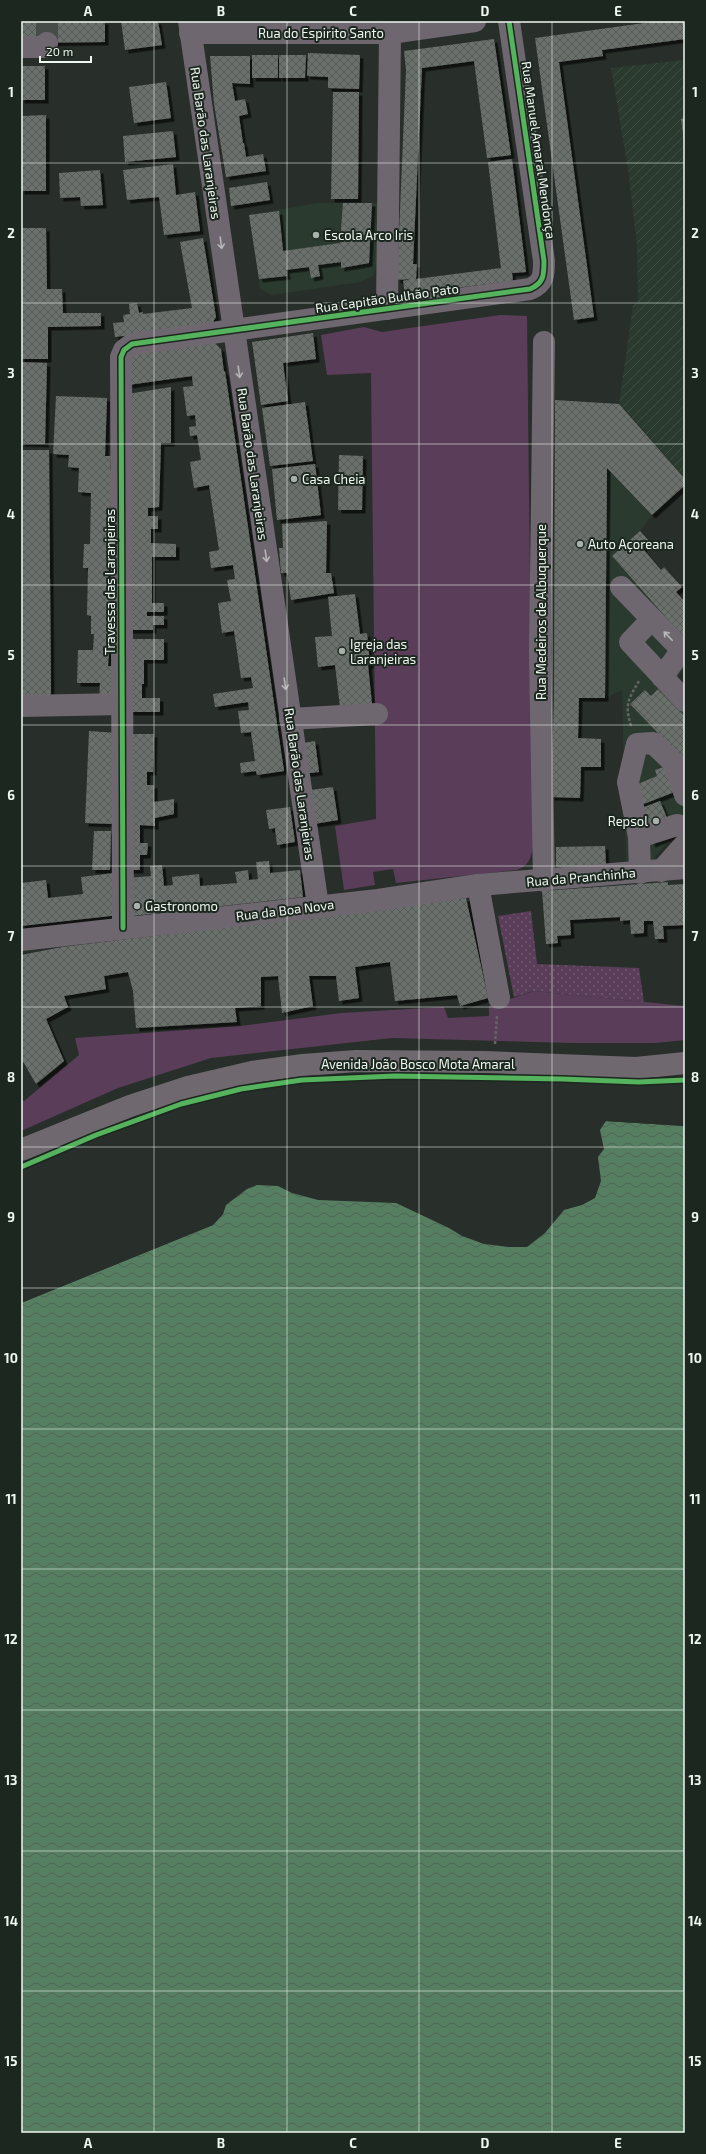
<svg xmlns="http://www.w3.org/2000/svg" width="706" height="2154" viewBox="0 0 706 2154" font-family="'Exo 2',sans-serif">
<defs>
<pattern id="industrial-furrows" width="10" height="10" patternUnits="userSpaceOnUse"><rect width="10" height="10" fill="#2a3a2e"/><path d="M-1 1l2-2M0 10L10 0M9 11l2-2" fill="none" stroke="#3f4e42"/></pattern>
<pattern id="garden-dots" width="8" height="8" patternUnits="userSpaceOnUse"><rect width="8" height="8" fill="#5a3e59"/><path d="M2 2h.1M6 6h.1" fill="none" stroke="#725b71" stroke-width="1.8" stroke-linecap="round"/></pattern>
<pattern id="water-waves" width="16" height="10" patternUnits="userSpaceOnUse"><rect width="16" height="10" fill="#567f62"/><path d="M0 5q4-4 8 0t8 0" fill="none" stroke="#4f6455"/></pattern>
<pattern id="building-cross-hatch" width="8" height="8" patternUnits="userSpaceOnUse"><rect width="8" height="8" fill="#6b6f6c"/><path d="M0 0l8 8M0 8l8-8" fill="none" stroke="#565956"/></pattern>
<filter id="shadow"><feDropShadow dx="3.5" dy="3.5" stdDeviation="0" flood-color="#0009"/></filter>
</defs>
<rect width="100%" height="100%" fill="#282e2a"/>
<g fill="#2a3a2e">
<path d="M317,203H380L381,255L373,276L361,282L272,295L260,289L249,215Z"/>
<path d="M555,400L619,404L685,479V485L652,515L640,531L612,556L685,639V667L676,679L685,688V820L652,861L626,863L622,690L605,698H554Z"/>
</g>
<path fill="url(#industrial-furrows)" d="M685,60V479L619,404L633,305L638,303L637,246L628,169L611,68Z"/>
<g fill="#5a3e59">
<path d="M500,315L527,316L533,847C531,859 528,866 517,870L396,883L393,869L373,872L375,885L344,890L335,826L376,819L371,373L327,375L321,335L364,327L382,332Z"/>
<path d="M534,991L685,1006V1040L655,1043H571L392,1038L211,1058L118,1088L21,1131V1099L24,1101L79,1055L75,1038L241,1026L341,1013L444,1007L448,1018L489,1016V1006Z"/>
</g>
<path fill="url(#garden-dots)" d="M531,911L537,964L639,968L644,1002L534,991L514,997L498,916Z"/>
<path fill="url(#water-waves)" d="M606,1121L685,1126V2133H21V1303L213,1225L223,1214L226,1205L247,1189L257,1185L278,1186L292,1193L318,1200L396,1203L449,1228L462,1236L484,1244L509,1247H527L545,1233L564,1210L582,1205L595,1198L601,1181L598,1157L604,1149L600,1130Z"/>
<g fill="#282e2a">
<path d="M606,1119L685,1124V1126L604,1121Z"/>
<path d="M226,1202L223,1214L213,1225L21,1303V1301L211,1223L221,1213Z"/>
</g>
<g fill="url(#building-cross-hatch)" filter="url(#shadow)">
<path d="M21,21H105V42L21,43Z"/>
<path d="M121,21H158L162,45L125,50Z"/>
<path d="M659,21H685V39L602,50L603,56L559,62L594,317L574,320L535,38Z"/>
<path d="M494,39L511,155L487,158L474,61L422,68L413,264H417L416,279L501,268L488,162L512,159L526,272L512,273L513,281L405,294L403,281L410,279L397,280L406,70L404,51Z"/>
<path d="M308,53L360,55L359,89L328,88V77L307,76Z"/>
<rect x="252" y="55" width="26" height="23"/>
<path d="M279,55H306L305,78H279Z"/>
<path d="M210,56H250V84L232,83L235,101L245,99L248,114L239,116L243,143L233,145L244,143L246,157L263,154L266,171L226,177L214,104Z"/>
<rect x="21" y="66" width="24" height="34"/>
<path d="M166,82L171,118L134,123L129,87Z"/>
<path d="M333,92H359L358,199H331Z"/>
<path d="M46,115V191H21V116Z"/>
<path d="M685,118V141H684L681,119Z"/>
<path d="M173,131L176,157L125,162L123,136Z"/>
<path d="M173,164L176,195L195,192L200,231L164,235L159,197L127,200L123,170Z"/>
<path d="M100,170L103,205L81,206L80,197L60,198L59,173Z"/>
<path d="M267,182L270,200L231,206L229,188Z"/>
<path d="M343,203H372L369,263L341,268V262L318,265L320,276L311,278L309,267L286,270L287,276L259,279L249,215L279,211L283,251L340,243Z"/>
<path d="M21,228H46L47,289H62L63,313H101V326L48,327V359H21Z"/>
<path d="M203,238L216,317L211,325L115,337L113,323L124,322L123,315L130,314L129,304L137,303L139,313L143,312V314L192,308L180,242Z"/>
<path d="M313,333L316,359L283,363L288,401L261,405L252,342Z"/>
<path d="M215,343L221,349L224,372L225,371L284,771L257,775L256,771L241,773L240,763L255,761L251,732L241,733L238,711L249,710L248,702L215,707L213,694L253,688L251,677L241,678L234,631L222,633L218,603L231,601L227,580L235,579L233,565L211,568L209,552L219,550L209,485L194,488L190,462L201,460L197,435L190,436L189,427L196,426L195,415L187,416L183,387L193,386L192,376L128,385L130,354Z"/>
<path d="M21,362L47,363L45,444L21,443Z"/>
<path d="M171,387V443H161L159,507L148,508V516H158V529H151V543L176,544V557H152V603H164V612H147V616H164V625H153V630H128L127,394Z"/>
<path d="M56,396L107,398L105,456H111L110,469H112L108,589H116L114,651H109L108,666H117L116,699H99L100,683H77L78,650H93L94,634H91V616L87,615L88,568H83L84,544H90L91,493L78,492L79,468L68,467L69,455L53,454Z"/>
<path d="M555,400L619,404L685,479V485L652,515L607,468L605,698H572H579L578,738L601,739V767H581L580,798L551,797L554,698Z"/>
<path d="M305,402L313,461L270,466L262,408Z"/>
<path d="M21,450H49L51,699H21Z"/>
<path d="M339,455L363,456L362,510H338Z"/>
<path d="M315,464L321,515L277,520L272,469Z"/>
<path d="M327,521L326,573H331L334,593L291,600L287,573H281L279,548H283L282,524Z"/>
<path d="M640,531L650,542L643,549L661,570L664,567L682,587L676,592L685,602V639L612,556Z"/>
<path d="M355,594L360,634L367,633L370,665H368L372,704L340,707L335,665L318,667L315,637L332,636L328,597Z"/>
<path d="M128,639H164V660H144V684H142V698H160V712H129Z"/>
<path d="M658,689L685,716V761L630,704L645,690L651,696Z"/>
<path d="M89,731L118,733L114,824L85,823Z"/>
<path d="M129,734H154L153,772H147V785H154V802L174,799V814L155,818V826L140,825V843H148L147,855H140V870H128Z"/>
<path d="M315,741L319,772L301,774L297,744Z"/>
<path d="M667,766L677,791L641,805L633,786L657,776L655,770Z"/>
<path d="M333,787L338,820L308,825L303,791Z"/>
<path d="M660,801L674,835L652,844L639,809Z"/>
<path d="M290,807L295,842L277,845L275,828L269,829L266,810Z"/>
<path d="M94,831H111L110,870H92Z"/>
<path d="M605,846L606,866L556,867V847Z"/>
<path d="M269,861L270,873L300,870L303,897L131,916L127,878L151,876L150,866L162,865L164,886L173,885L172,877L199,874L200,886L237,883L235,872L248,870L249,880L258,879L256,862Z"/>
<path d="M114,873L119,915L21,926V883L46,880L48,898L83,894L81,877Z"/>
<path d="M668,882V885L685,884V918L684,925L663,926L664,939H655L653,921H644V933L631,934L630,920L620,921V917L570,920L571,935L557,936L558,943L546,944L542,891Z"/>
<path d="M466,898L488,998L460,1006L457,995L395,1001L390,962L355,967L359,998L339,1001L336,976H309L313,1006L282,1013L278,976L261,977V1006L235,1008L237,1022L136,1028L133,991L128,972L104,976L106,989L64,996L68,1007L46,1019L64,1061L36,1084L21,1058V955L62,947Z"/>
</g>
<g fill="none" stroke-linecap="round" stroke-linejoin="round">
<path stroke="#464c48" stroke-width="22" stroke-dasharray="22 11" stroke-linecap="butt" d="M47,21V43"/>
<g stroke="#646466" stroke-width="2.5" stroke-dasharray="3 2" stroke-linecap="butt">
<path d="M631,726C624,703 629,699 640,679"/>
<path d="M495,1044L497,1015"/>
</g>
<g stroke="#6f676f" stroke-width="22">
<path d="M189,21L318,906"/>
<path d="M190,33H390L475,21"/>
<path d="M21,47H44L47,43"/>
<path d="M387,309L390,33"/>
<path d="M544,342L540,653L544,881"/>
<path d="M621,587L652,619"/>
<path d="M662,677L682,650L652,619L630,642L685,701"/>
<path d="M21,706L122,704"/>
<path d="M290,719L377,714"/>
<path d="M639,837L677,825L685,827"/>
<path d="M640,873L639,837L628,782L637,744L653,743L674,763L685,795"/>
<path d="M478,885L499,998"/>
<path d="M123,928L121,357L124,350L132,344L530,289C544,283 544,275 544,261L509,21"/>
<path d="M21,940L378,900L478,885L685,868"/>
</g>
<g stroke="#6f686f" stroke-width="22">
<path d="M661,871L685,844"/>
<path d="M21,1150L130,1106L188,1087L252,1072L303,1065L356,1061L485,1062L636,1068L685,1063"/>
</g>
<g stroke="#1c281f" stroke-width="8">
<g id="cycleway">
<path d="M123,928L121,357L124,350L132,344L530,289C544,283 544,275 544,261L509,21"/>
<path d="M21,1167L96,1135L181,1104L241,1089L302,1080L395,1076L562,1079L639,1082L685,1080"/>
</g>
</g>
<use href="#cycleway" stroke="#56b35d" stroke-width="5"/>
</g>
<defs><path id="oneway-shaft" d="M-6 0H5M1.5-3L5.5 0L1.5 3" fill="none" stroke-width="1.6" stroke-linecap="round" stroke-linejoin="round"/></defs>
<g stroke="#b5b6b6">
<use href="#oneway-shaft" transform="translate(221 243) rotate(82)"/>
<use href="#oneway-shaft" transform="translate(239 372) rotate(82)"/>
<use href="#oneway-shaft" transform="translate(266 556) rotate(82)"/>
<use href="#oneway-shaft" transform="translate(668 636) rotate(-134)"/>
<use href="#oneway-shaft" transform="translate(285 684) rotate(82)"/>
</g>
<path fill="none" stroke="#eff7f1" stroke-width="1" stroke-opacity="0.55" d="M154,21V2133M287,21V2133M419,21V2133M552,21V2133M21,163H685M21,303H685M21,444H685M21,585H685M21,725H685M21,866H685M21,1007H685M21,1147H685M21,1288H685M21,1429H685M21,1569H685M21,1710H685M21,1851H685M21,1991H685"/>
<g fill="#a9b1ab" stroke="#1c281f" stroke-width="1.5">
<circle cx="316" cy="235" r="4"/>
<circle cx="294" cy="479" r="4"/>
<circle cx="580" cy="544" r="4"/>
<circle cx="342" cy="651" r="4"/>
<circle cx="656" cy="821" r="4"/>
<circle cx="137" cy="906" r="4"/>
</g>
<g text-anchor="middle" stroke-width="4" stroke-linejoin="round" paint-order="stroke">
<g font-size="13" fill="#eff7f1" stroke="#1c281f">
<text x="321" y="38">Rua do Espirito Santo</text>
<text transform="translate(206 143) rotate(82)" y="5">Rua Barão das Laranjeiras</text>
<text transform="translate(539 150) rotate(82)" y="5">Rua Manuel Amaral Mendonça</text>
<text transform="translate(387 298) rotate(-8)" y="5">Rua Capitão Bulhão Pato</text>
<text transform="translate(253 464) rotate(82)" y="5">Rua Barão das Laranjeiras</text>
<text transform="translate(110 582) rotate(-90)" y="5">Travessa das Laranjeiras</text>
<text transform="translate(541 612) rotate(-90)" y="5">Rua Medeiros de Albuquerque</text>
<text transform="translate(300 784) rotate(82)" y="5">Rua Barão das Laranjeiras</text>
<text transform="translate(581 877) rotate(-5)" y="5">Rua da Pranchinha</text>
<text transform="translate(285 910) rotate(-7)" y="5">Rua da Boa Nova</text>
<text x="418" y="1069">Avenida João Bosco Mota Amaral</text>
</g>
<g font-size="13" fill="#eff7f1" stroke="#1c281f" text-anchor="start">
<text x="324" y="240">Escola Arco Iris</text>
<text x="302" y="484">Casa Cheia</text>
<text x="588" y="549">Auto Açoreana</text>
<text x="350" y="649">Igreja das<tspan x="350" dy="15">Laranjeiras</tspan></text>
<text x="648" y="826" text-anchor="end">Repsol</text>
<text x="145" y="911">Gastronomo</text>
</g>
</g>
<rect width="706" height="2154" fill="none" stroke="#1c281f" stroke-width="44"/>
<path d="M40 56v6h51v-6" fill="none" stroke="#eff7f1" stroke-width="2"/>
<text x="46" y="56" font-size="12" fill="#eff7f1" stroke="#1c281f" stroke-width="3" paint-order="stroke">20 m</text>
<rect x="22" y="22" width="662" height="2110" fill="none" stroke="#eff7f1" stroke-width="1.5"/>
<g font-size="13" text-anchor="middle" font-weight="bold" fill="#eff7f1">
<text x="88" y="16">A</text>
<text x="221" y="16">B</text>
<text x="353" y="16">C</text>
<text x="485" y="16">D</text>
<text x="618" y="16">E</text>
<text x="11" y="97">1</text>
<text x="695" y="97">1</text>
<text x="11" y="238">2</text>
<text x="695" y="238">2</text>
<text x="11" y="378">3</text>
<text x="695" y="378">3</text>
<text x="11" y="519">4</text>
<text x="695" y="519">4</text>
<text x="11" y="660">5</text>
<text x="695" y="660">5</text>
<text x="11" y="800">6</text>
<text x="695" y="800">6</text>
<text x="11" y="941">7</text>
<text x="695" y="941">7</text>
<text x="11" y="1082">8</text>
<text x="695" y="1082">8</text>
<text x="11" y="1222">9</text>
<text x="695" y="1222">9</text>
<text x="11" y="1363">10</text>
<text x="695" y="1363">10</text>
<text x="11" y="1504">11</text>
<text x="695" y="1504">11</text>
<text x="11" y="1644">12</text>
<text x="695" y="1644">12</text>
<text x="11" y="1785">13</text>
<text x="695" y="1785">13</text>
<text x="11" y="1926">14</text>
<text x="695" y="1926">14</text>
<text x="11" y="2066">15</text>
<text x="695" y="2066">15</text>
<text x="88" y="2148">A</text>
<text x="221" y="2148">B</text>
<text x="353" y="2148">C</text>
<text x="485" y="2148">D</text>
<text x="618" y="2148">E</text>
</g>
</svg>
